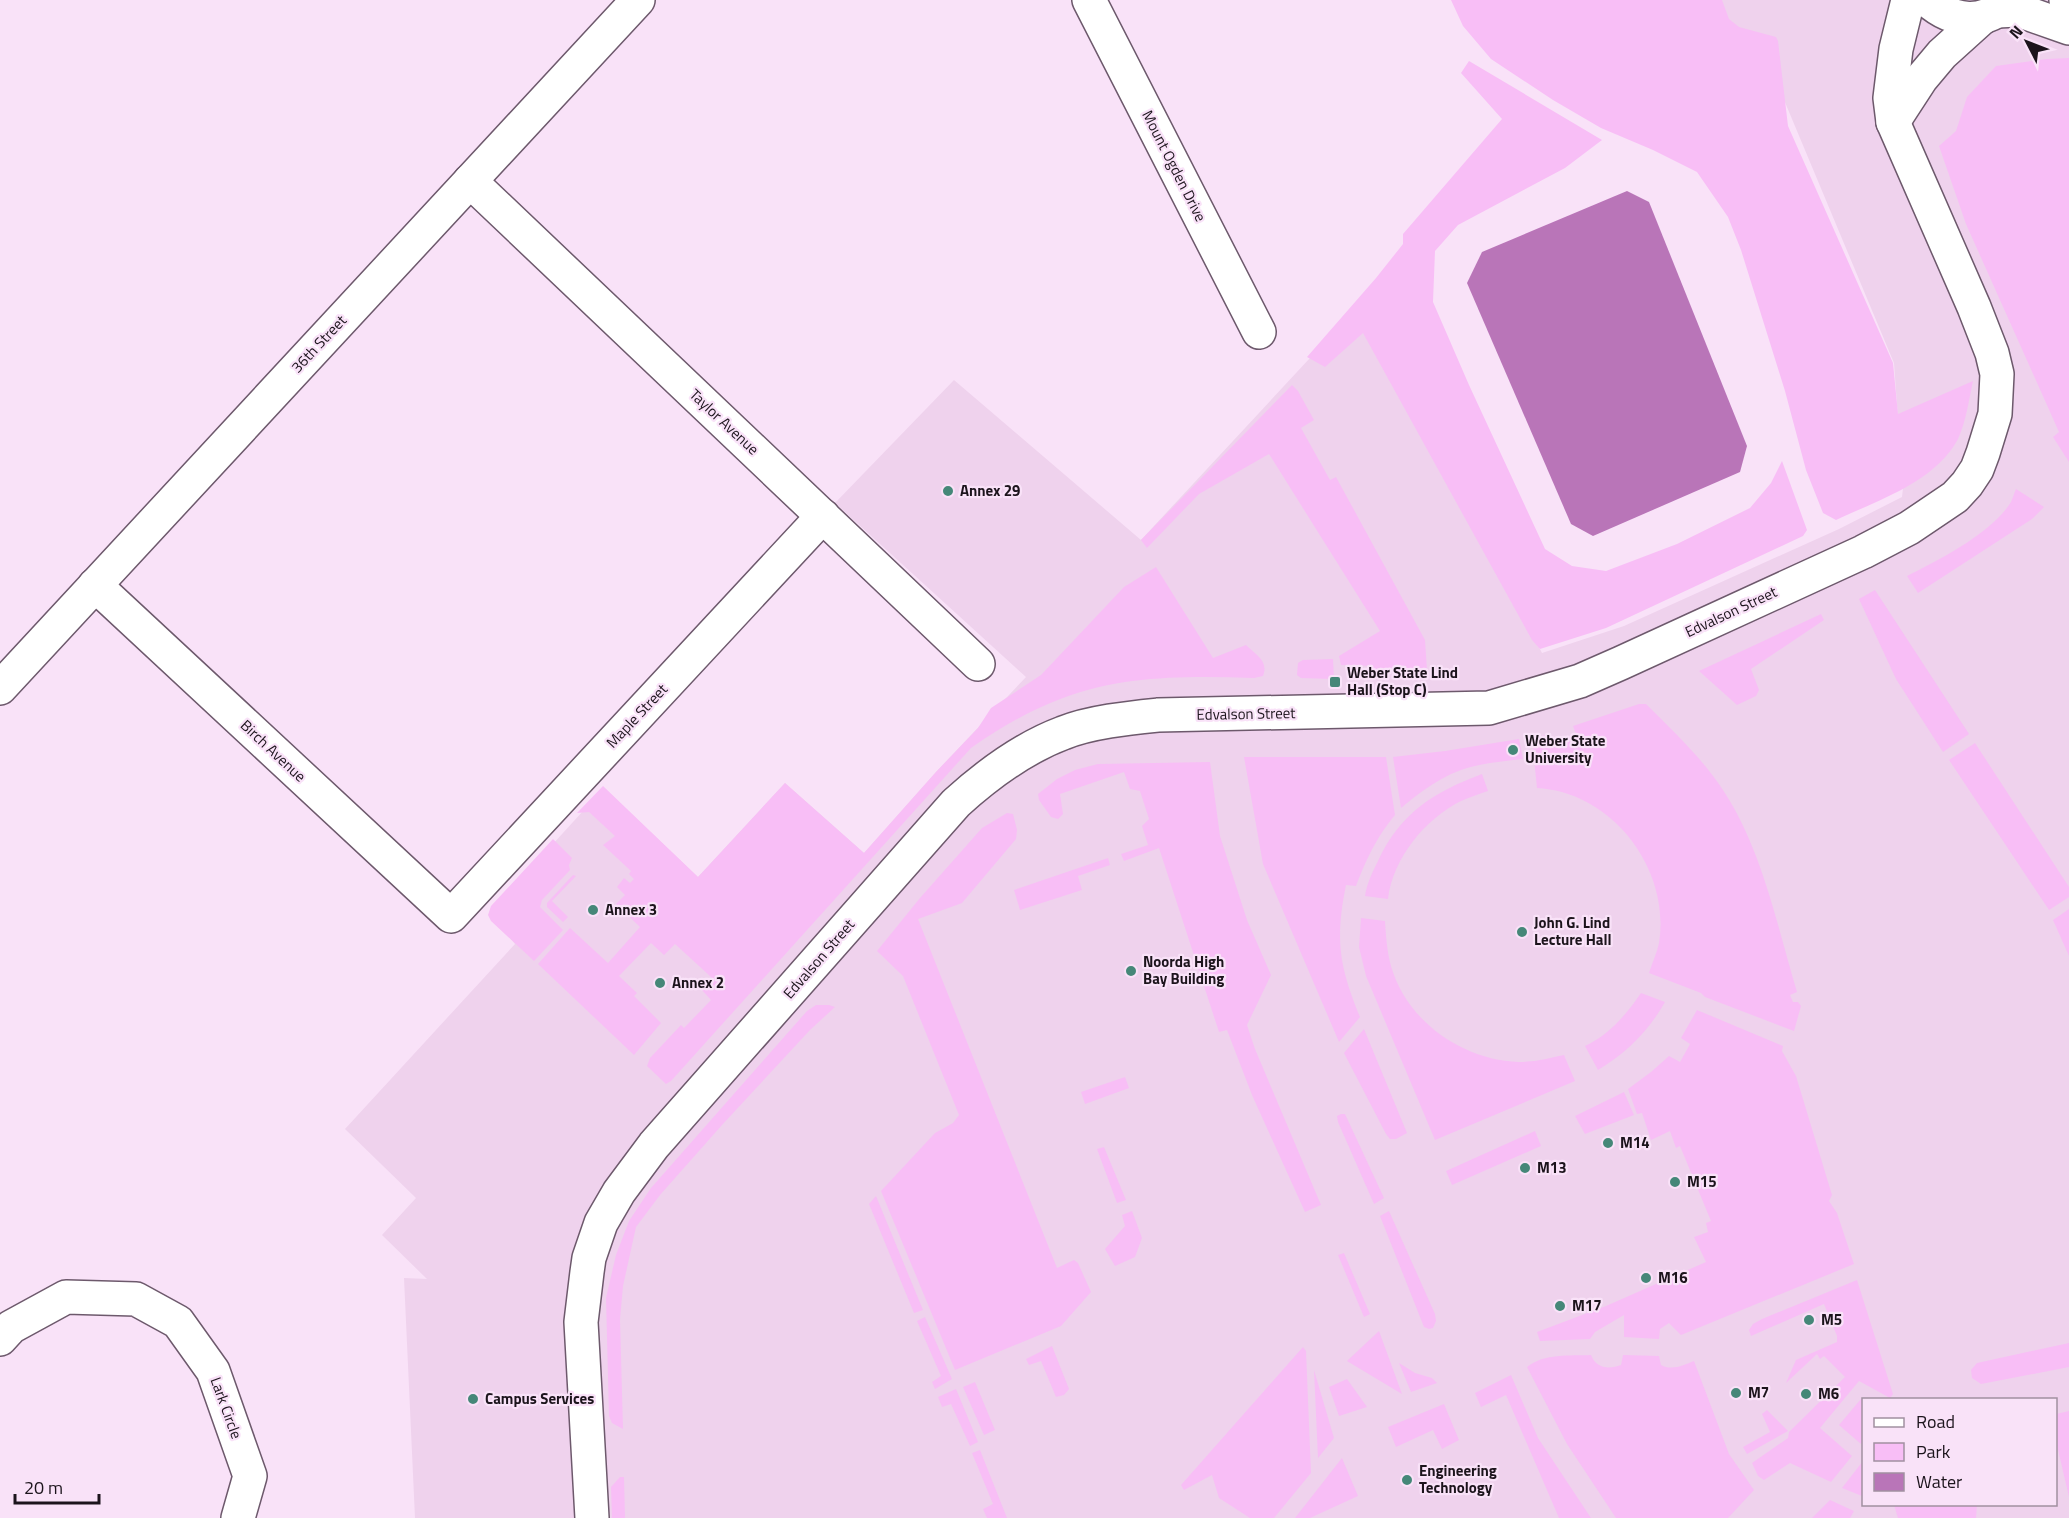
<svg xmlns="http://www.w3.org/2000/svg" width="2069" height="1518" viewBox="0 0 2069 1518" font-family="'Titillium Web',sans-serif">
<rect width="100%" height="100%" fill="#f9e2f8"/>
<path fill="#efd2ed" fill-rule="evenodd" d="M1462,0H2069V1518H415L404,1278L427,1279L382,1235L416,1198L345,1129L515,944L490,913L604,788L698,877L785,783L864,853L936,772L1026,677L835,503L954,380L1141,540L1362,302L1542,653L1624,626L1839,529L1902,497L1905,471L1898,419L1894,363L1759,40ZM1864,1400H2056V1504H1864Z"/>
<g fill="#f8bef6">
<path d="M1451,0H1722L1729,19L1739,27L1776,37L1778,41L1788,126L1893,363L1898,414L1973,381C1969,399 1966,422 1958,439C1934,483 1878,500 1836,520L1823,513L1806,470L1785,391L1741,250L1728,217L1697,172L1653,150L1601,128L1553,100L1491,59L1463,26Z"/>
<path d="M2069,58V462L2053,437L2059,432L1966,224L1939,146L1956,131L1967,97L1996,66L2047,59Z"/>
<path d="M1469,61L1602,140L1565,168L1458,225L1435,251L1433,302L1469,385L1545,549L1572,566L1606,571L1677,544L1750,508L1771,483L1782,461L1807,530L1803,536L1606,628L1540,649L1532,640L1363,333L1325,367L1307,357L1376,278L1403,244V234L1502,119L1461,73Z"/>
<path d="M1292,385L1298,391L1314,420L1301,428L1330,480L1336,477L1425,640L1427,670L1373,674V666L1341,665L1339,656L1380,631L1269,454L1199,494L1147,548L1141,540Z"/>
<path d="M2016,489L2044,507L2032,519L1918,593L1907,576C1939,560 1992,533 2011,502C2013,498 2014,493 2016,489Z"/>
<path d="M1156,567L1213,658L1246,645C1256,655 1269,661 1263,676L1254,678C1190,676 1123,675 1063,698C1030,710 1000,728 971,748L671,1081L666,1084L647,1066L650,1058L681,1025L684,1028L711,1000L701,989L711,977L675,944L664,955L651,943L619,976L637,993L634,996L661,1023L634,1055L538,964L570,928L608,963L640,927L616,904L625,895L617,887L624,878L630,883L634,879L629,874L631,871L603,845L615,836L589,812L577,813L603,786L698,877L785,783L864,853L936,772L978,728L991,708L1041,675L1124,587Z"/>
<path d="M1875,590L1969,734L1943,752L1896,679L1859,599Z"/>
<path d="M1821,614L1824,620L1751,669L1759,690L1756,696L1737,705L1699,671Z"/>
<path d="M1333,659L1334,679L1301,678L1297,675L1298,663L1303,660Z"/>
<path d="M1639,704H1646C1673,731 1702,758 1723,790C1762,849 1777,925 1797,992L1790,995L1793,1002H1798L1801,1006L1794,1031L1705,997L1701,993L1649,973C1652,963 1657,953 1659,943C1671,869 1612,792 1537,788L1532,739L1548,734L1551,741L1576,734L1573,726Z"/>
<path d="M1519,739L1523,759C1507,761 1491,762 1475,766C1447,772 1424,789 1401,808L1393,757L1445,751Z"/>
<path d="M1975,743L2069,887V897L2049,910L1949,760Z"/>
<path d="M1244,757H1386L1395,815C1376,838 1367,858 1356,886L1346,885C1335,939 1339,966 1360,1017L1339,1042L1263,864Z"/>
<path d="M1210,762L1220,836L1247,920L1271,975L1247,1025L1255,1049L1321,1205L1305,1212L1252,1095L1227,1030L1219,1032L1159,848L1124,861L1121,854L1148,845L1142,826L1149,819L1140,791L1130,789L1124,772L1060,794L1063,814L1058,819L1051,817L1039,800L1038,794L1057,779L1075,770L1098,764Z"/>
<path d="M1482,774L1488,791C1479,794 1470,797 1461,801C1425,819 1393,858 1388,899L1365,896C1367,883 1372,873 1378,861C1400,813 1434,792 1482,774Z"/>
<path d="M1007,813L1013,814L1017,830L1016,839L962,903L918,919L1057,1268L1074,1260L1078,1263L1091,1292L1061,1326L955,1370L881,1191L935,1133L953,1123L959,1115L903,976L877,951L920,898L982,828Z"/>
<path d="M553,839L572,858L569,865L570,870L542,900L540,907L563,930L534,961L491,921L488,915L491,906Z"/>
<path d="M1108,858L1110,865L1078,876L1082,890L1020,910L1014,890Z"/>
<path d="M573,875L576,876L552,901L568,917L563,922L547,907V903Z"/>
<path d="M2069,909V956L2053,920Z"/>
<path d="M1361,918L1385,921C1386,937 1387,951 1391,966C1407,1022 1463,1060 1519,1062C1535,1062 1550,1058 1564,1055L1575,1081L1435,1140L1366,976L1359,947Z"/>
<path d="M1641,993L1665,1002C1648,1032 1626,1053 1598,1070L1585,1046C1609,1035 1626,1015 1641,993Z"/>
<path d="M816,1005H829L835,1007L810,1030L722,1125L660,1195L636,1227L623,1286L620,1319L623,1429L612,1423L609,1416L606,1298L616,1255L629,1221L651,1188L807,1011Z"/>
<path d="M1697,1010L1783,1046L1782,1051L1796,1076L1832,1195L1829,1201L1837,1213L1854,1264L1681,1335L1669,1323L1660,1329L1659,1339L1624,1337V1315L1595,1332L1590,1339L1540,1341L1537,1332L1606,1306L1706,1262L1694,1237L1708,1232L1706,1223L1711,1221L1680,1146L1676,1148L1670,1131L1651,1140L1642,1113L1637,1114L1628,1089L1651,1072L1669,1056L1680,1062L1690,1044L1681,1038Z"/>
<path d="M1364,1029L1407,1133L1396,1139H1390L1386,1134L1344,1053Z"/>
<path d="M1125,1077L1129,1088L1085,1104L1081,1092Z"/>
<path d="M1624,1092L1634,1115L1585,1134L1575,1116Z"/>
<path d="M1341,1114H1345L1384,1198L1374,1204L1338,1122L1337,1116Z"/>
<path d="M1535,1131L1541,1146L1452,1185L1446,1171Z"/>
<path d="M1104,1147L1126,1200L1117,1203L1097,1149Z"/>
<path d="M876,1196L923,1310L914,1313L869,1204Z"/>
<path d="M1132,1211L1142,1238L1135,1257L1115,1266L1105,1249L1125,1226L1122,1215Z"/>
<path d="M1389,1211L1435,1314L1436,1321L1433,1328L1429,1329L1424,1327L1380,1216Z"/>
<path d="M1344,1253L1370,1314L1364,1317L1338,1255Z"/>
<path d="M1857,1280L1893,1394L1890,1398L1859,1381L1820,1428L1852,1456L1831,1482L1790,1463L1764,1480L1758,1476L1752,1463L1788,1438L1789,1432L1845,1377L1824,1356L1820,1359L1817,1354L1786,1383L1796,1360L1837,1342V1336L1824,1304L1751,1336L1749,1330L1753,1324L1762,1319Z"/>
<path d="M925,1317L952,1379L935,1389L932,1382L941,1376L917,1321Z"/>
<path d="M1379,1331L1402,1394L1347,1361Z"/>
<path d="M2069,1343V1367L1981,1384L1972,1378L1971,1370L1977,1363Z"/>
<path d="M1052,1346L1069,1389L1064,1395L1056,1397L1041,1361L1029,1365L1026,1359Z"/>
<path d="M1303,1347L1306,1351L1311,1473L1274,1518H1250L1219,1498L1212,1475L1184,1490L1181,1485Z"/>
<path d="M1591,1355C1596,1368 1608,1370 1621,1365L1623,1355L1659,1356L1661,1365C1672,1371 1684,1365 1694,1361L1729,1454L1754,1490L1728,1518H1616L1567,1444L1527,1367C1545,1353 1569,1356 1591,1355Z"/>
<path d="M1399,1363L1415,1373L1432,1378L1437,1383L1411,1392Z"/>
<path d="M1314,1370L1334,1438L1318,1458Z"/>
<path d="M1511,1375L1538,1438L1591,1518H1559L1506,1395L1481,1407L1475,1393Z"/>
<path d="M1347,1379L1367,1407L1339,1416L1329,1387Z"/>
<path d="M975,1382L995,1430L984,1435L963,1387Z"/>
<path d="M956,1389L978,1442L970,1446L951,1404L942,1407L938,1397Z"/>
<path d="M1861,1399L1863,1400L1864,1439L1861,1444L1839,1425Z"/>
<path d="M1444,1404L1459,1440L1442,1449L1433,1430L1396,1447L1388,1427Z"/>
<path d="M1767,1410L1788,1431L1747,1454L1743,1447L1770,1432L1762,1414Z"/>
<path d="M2069,1411V1497L2056,1441V1414Z"/>
<path d="M980,1450L1007,1518H987L983,1509L993,1504L972,1453Z"/>
<path d="M1342,1458L1358,1496L1310,1518H1295Z"/>
<path d="M1863,1461L1864,1494L1862,1496L1842,1488Z"/>
<path d="M620,1477H624L625,1518H612L611,1487Z"/>
<path d="M1830,1500L1854,1511L1850,1518H1812Z"/>
<path d="M1894,1505V1504L1977,1505L1976,1518H1898Z"/>
</g>
<path fill="#b975b8" d="M1627,191L1649,202L1747,446L1740,472L1593,536L1571,524L1467,283L1482,252Z"/>
<g fill="none" stroke-linecap="round" stroke-linejoin="round">
<g stroke="#6d596c" stroke-width="36">
<g id="minor">
<path d="M1089,0L1259,332"/>
<path d="M1927,0C1953,23 1985,26 2010,0"/>
<path d="M2066,0L2069,2"/>
<path d="M1997,11L2018,10L2069,28"/>
<path d="M1893,122L1921,79L1942,54L1983,17"/>
<path d="M470,181L978,664"/>
<path d="M95,585L451,916L823,516"/>
<path d="M0,688L638,0"/>
<path d="M0,1339L11,1327L66,1297L136,1299L178,1322L213,1371L250,1476L238,1518"/>
<path d="M592,1518L581,1322L587,1272L589,1258L601,1223L619,1192L654,1145L956,803C988,774 1023,748 1063,733C1090,722 1129,718 1158,715L1489,708L1580,681L1621,663L1863,552L1909,528L1955,497L1967,484L1977,469L1983,453L1995,414L1997,374L1992,353L1974,307L1893,122L1890,98L1896,49L1908,0"/>
</g>
</g>
<use href="#minor" stroke="#fff" stroke-width="33"/>
</g>
<g fill="#458778" stroke="#f9e2f8" stroke-width="2">
<circle cx="948" cy="491" r="6"/>
<rect x="1329" y="676" width="12" height="12" rx="3"/>
<circle cx="1513" cy="750" r="6"/>
<circle cx="593" cy="910" r="6"/>
<circle cx="1522" cy="932" r="6"/>
<circle cx="1131" cy="971" r="6"/>
<circle cx="660" cy="983" r="6"/>
<circle cx="1608" cy="1143" r="6"/>
<circle cx="1525" cy="1168" r="6"/>
<circle cx="1675" cy="1182" r="6"/>
<circle cx="1646" cy="1278" r="6"/>
<circle cx="1560" cy="1306" r="6"/>
<circle cx="1809" cy="1320" r="6"/>
<circle cx="1736" cy="1393" r="6"/>
<circle cx="1806" cy="1394" r="6"/>
<circle cx="473" cy="1399" r="6"/>
<circle cx="1407" cy="1480" r="6"/>
</g>
<g text-anchor="middle" stroke-width="4.5" stroke-linejoin="round" paint-order="stroke">
<g font-size="15" fill="#1c141c" stroke="#f9e2f8">
<text transform="translate(1174 166) rotate(63)" y="5">Mount Ogden Drive</text>
<text transform="translate(319 344) rotate(-47)" y="5">36th Street</text>
<text transform="translate(724 422) rotate(43)" y="5">Taylor Avenue</text>
<text transform="translate(1731 612) rotate(-25)" y="5">Edvalson Street</text>
<text transform="translate(1246 714) rotate(-1)" y="5">Edvalson Street</text>
<text transform="translate(637 716) rotate(-47)" y="5">Maple Street</text>
<text transform="translate(273 751) rotate(43)" y="5">Birch Avenue</text>
<text transform="translate(819 959) rotate(-49)" y="5">Edvalson Street</text>
<text transform="translate(226 1408) rotate(70)" y="5">Lark Circle</text>
</g>
<g font-size="15" font-weight="bold" fill="#1c141c" stroke="#f9e2f8" text-anchor="start">
<text x="960" y="496">Annex 29</text>
<text x="1347" y="678">Weber State Lind<tspan x="1347" dy="17">Hall (Stop C)</tspan></text>
<text x="1525" y="746">Weber State<tspan x="1525" dy="17">University</tspan></text>
<text x="605" y="915">Annex 3</text>
<text x="1534" y="928">John G. Lind<tspan x="1534" dy="17">Lecture Hall</tspan></text>
<text x="1143" y="967">Noorda High<tspan x="1143" dy="17">Bay Building</tspan></text>
<text x="672" y="988">Annex 2</text>
<text x="1620" y="1148">M14</text>
<text x="1537" y="1173">M13</text>
<text x="1687" y="1187">M15</text>
<text x="1658" y="1283">M16</text>
<text x="1572" y="1311">M17</text>
<text x="1821" y="1325">M5</text>
<text x="1748" y="1398">M7</text>
<text x="1818" y="1399">M6</text>
<text x="485" y="1404">Campus Services</text>
<text x="1419" y="1476">Engineering<tspan x="1419" dy="17">Technology</tspan></text>
</g>
</g>
<rect x="1862" y="1398" width="195" height="108" fill="#f9e2f8" stroke="#a190a0" stroke-width="1.5"/>
<rect x="1874" y="1418" width="30" height="9" fill="#ffffff" stroke="#a190a0" stroke-width="1.5"/>
<text x="1916" y="1428" font-size="18" fill="#1c141c">Road</text>
<rect x="1874" y="1443" width="30" height="18" fill="#f8bef6" stroke="#a190a0" stroke-width="1.5"/>
<text x="1916" y="1458" font-size="18" fill="#1c141c">Park</text>
<rect x="1874" y="1473" width="30" height="18" fill="#b975b8" stroke="#a190a0" stroke-width="1.5"/>
<text x="1916" y="1488" font-size="18" fill="#1c141c">Water</text>
<g transform="translate(2027 42) rotate(312)" stroke="#f9e2f8" stroke-width="4.5" paint-order="stroke">
<path d="M0-4.5L10 22L0 15L-10 22Z" fill="#1c141c"/>
<text y="-9" font-size="16" font-weight="bold" text-anchor="middle" fill="#1c141c">N</text>
</g>
<path d="M15 1494v9h84v-9" fill="none" stroke="#1c141c" stroke-width="3"/>
<text x="24" y="1494" font-size="18" fill="#1c141c" stroke="#f9e2f8" stroke-width="4.5" paint-order="stroke">20 m</text>
</svg>
